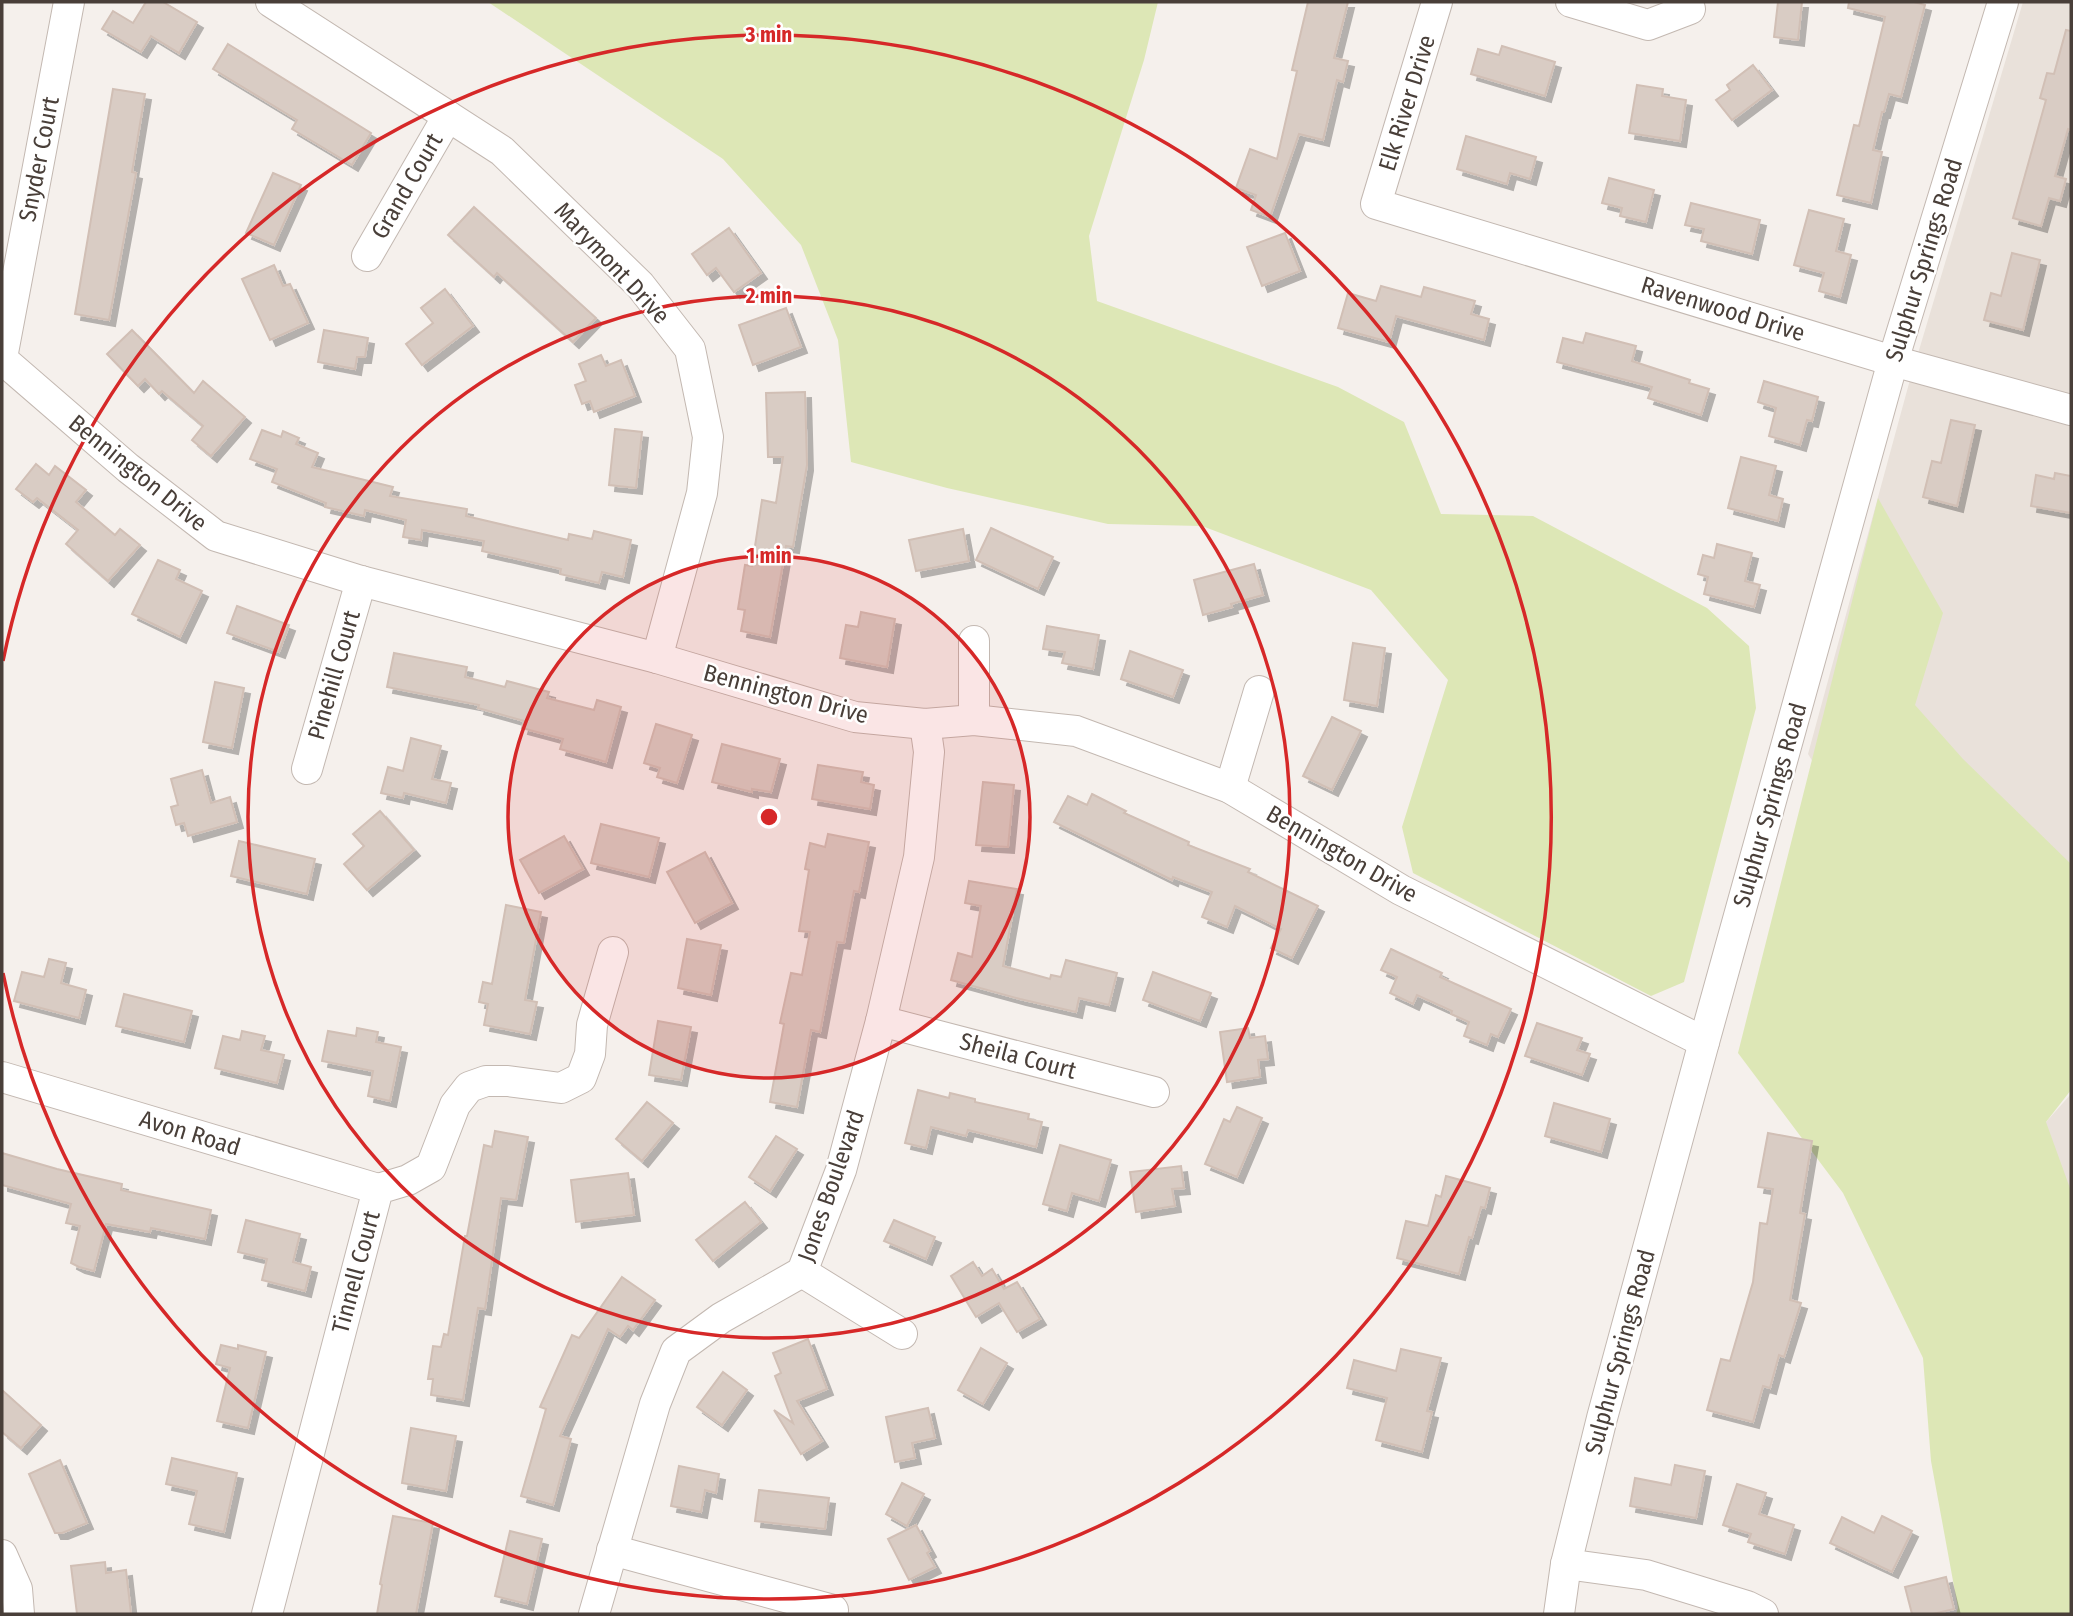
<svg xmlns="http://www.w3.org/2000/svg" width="2073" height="1616" viewBox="0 0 2073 1616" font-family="'Fira Sans Condensed',sans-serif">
<defs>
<filter id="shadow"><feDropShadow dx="6" dy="6" stdDeviation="0" flood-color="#0004"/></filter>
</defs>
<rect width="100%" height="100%" fill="#f5f0ec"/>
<g fill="#e9e1da">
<path d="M2023,2H2071V927L1841,808L1808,754L1908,387Z"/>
<path d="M2071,1094V1219L2029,1141Z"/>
</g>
<g fill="#dde7b6">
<path d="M488,2H1158L1144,60L1089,236L1097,301L1338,387L1404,422L1441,514L1533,516L1707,608L1749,646L1756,708L1684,982L1651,996L1413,873L1402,827L1448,680L1371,590L1202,526L1108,524L947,488L851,462L838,340L801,245L723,159Z"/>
<path d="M1878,498L1943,613L1915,705L1963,759L2071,864V1090L2046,1122L2071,1191V1614H1956L1958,1608L1931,1461L1923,1358L1843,1193L1738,1053Z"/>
</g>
<g fill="#d9ccc4" stroke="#d1bfb5" stroke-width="2" filter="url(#shadow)">
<path d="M146,2H163L197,22L179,53L151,36L141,52L102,29L113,11L133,23Z"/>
<path d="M1308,2H1348L1334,58L1348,61L1343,82L1337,80L1323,140L1299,134L1270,217L1251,210L1256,195L1236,188L1250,149L1277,159L1297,71L1292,70Z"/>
<path d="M1778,2H1802L1798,40L1774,37Z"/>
<path d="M1849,2H1914L1925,5L1901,97L1889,94L1884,112H1882L1873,150L1882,152L1871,203L1837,195L1854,125L1859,126L1885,17L1848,8Z"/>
<path d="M2066,30L2071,31V130L2068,129L2055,176L2066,179L2060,201L2049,198L2041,226L2013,218L2046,100L2040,98L2047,73L2054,74Z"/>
<path d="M228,44L371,133L352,165L292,129L297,120L213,69Z"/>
<path d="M1502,46L1555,62L1545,96L1471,74L1478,49L1499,55Z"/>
<path d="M1753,65L1772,90L1732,120L1716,100L1730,90L1727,85Z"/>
<path d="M1637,85L1663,89L1662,96L1686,100L1680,141L1629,133Z"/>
<path d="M113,89L145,94L132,172L136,173L109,320L75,314Z"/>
<path d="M1466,136L1536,157L1530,179L1510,173L1507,184L1457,169Z"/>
<path d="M273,173L301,185L274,245L246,233Z"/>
<path d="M1609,178L1654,190L1646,222L1620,216L1622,208L1602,203Z"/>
<path d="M1691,203L1760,220L1752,254L1701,241L1704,229L1685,225Z"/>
<path d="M474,207L596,318L573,342L497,273L494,277L448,235Z"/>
<path d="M1809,210L1844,219L1836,251L1851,255L1840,297L1819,291L1824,273L1794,265Z"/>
<path d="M729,228L761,273L734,292L716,268L707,275L692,254Z"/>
<path d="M1285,233L1300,271L1262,286L1247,247Z"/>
<path d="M2012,253L2040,260L2023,330L1984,320L1991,293L2001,296Z"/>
<path d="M274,265L283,286L290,284L308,323L270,340L242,279Z"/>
<path d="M1381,286L1421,297L1424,287L1475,301L1471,314L1489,319L1484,340L1396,316L1389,342L1338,328L1348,293L1376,301Z"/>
<path d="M445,289L473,326L422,365L406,344L433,323L421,308Z"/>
<path d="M786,308L801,347L753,365L739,325Z"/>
<path d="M132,330L194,393L203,381L245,417L211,456L192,440L203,426L162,391L159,394L145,379L138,386L107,354Z"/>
<path d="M324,330L368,338L365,357H357L355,369L318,362Z"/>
<path d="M1586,333L1636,346L1632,361L1690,380L1689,383L1709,389L1701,415L1648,398L1652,387L1557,362L1563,338L1583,343Z"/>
<path d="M601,355L606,366L621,360L635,396L594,412L590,401L582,404L575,385L586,381L579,364Z"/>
<path d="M1764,381L1818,397L1812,421L1807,420L1800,445L1769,436L1776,408L1758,402Z"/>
<path d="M805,392L807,465L793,547L786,546L770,637L741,631L745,610L738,609L745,565L752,566L762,500L776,503L783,457H768L766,393Z"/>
<path d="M1951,420L1975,425L1957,506L1923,497L1932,461L1941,463Z"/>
<path d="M615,429L642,432L636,488L609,485Z"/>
<path d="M262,430L281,437L283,431L299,438L296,444L318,453L312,467L393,487L390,496L467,509L466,516L568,540L569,534L592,539L594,531L631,540L623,577L602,572L599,583L560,574L561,569L482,551L484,541L422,530L421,540L403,537L406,520L365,510L364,516L325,507L326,503L272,482L277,469L250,459Z"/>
<path d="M1741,457L1776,466L1769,495L1783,499L1778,521L1728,508Z"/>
<path d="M36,464L49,475L55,466L86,490L76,502L115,535L120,529L140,545L108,581L66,544L78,530L37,498L33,502L16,489Z"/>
<path d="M2055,473L2071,476V513L2031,506L2036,475L2054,479Z"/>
<path d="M991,528L1053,557L1038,589L976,560Z"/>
<path d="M963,529L969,561L916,571L909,540Z"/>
<path d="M1717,544L1752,553L1745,581L1760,585L1754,607L1704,594L1708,577L1698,574L1703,555L1714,558Z"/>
<path d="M158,560L180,570L176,579L202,591L180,637L132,614Z"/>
<path d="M1254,564L1263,595L1231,604L1232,607L1203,615L1194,580Z"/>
<path d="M237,606L289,625L279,652L227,633Z"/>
<path d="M861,612L895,619L887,667L840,658L846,625L858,627Z"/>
<path d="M1047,626L1099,635L1093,669L1062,663L1065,652L1043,649Z"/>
<path d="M1353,643L1385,648L1377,706L1344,700Z"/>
<path d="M1130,651L1183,670L1173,697L1121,679Z"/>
<path d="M394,653L467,667L465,677L505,687L507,681L549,692L547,698L594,710L597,700L621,707L606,762L560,749L563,739L522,728L524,721L478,708L479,705L387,687Z"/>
<path d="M215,682L244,688L232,748L203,742Z"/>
<path d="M1332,717L1361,731L1332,790L1303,776Z"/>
<path d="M656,724L692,735L677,783L657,777L660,768L644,763Z"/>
<path d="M411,738L441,746L432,779L451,783L446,803L404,793L403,798L381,793L388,767L403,771Z"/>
<path d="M722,744L780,759L771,792L752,789V792L712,782Z"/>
<path d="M818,765L863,772L861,782L874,785L870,809L812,799Z"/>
<path d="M202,770L211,803L230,797L237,822L188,836L184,823L176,825L171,807L178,805L171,779Z"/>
<path d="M983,782L1014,785L1008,847L976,845Z"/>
<path d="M1092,794L1126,811L1124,813L1189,842L1188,845L1250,869L1248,872L1318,906L1292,958L1271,948L1281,929L1235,906L1227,927L1202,917L1212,892L1173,877L1172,880L1054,822L1068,796L1087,805Z"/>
<path d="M380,811L414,850L367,890L344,864L364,846L353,834Z"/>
<path d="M601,824L659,838L649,877L591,863Z"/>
<path d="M828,834L869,842L859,892L854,891L844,943L837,942L820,1032L811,1030L797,1107L770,1102L784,1024L780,1023L791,973L802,975L810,932L799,931L809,870L805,869L810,843L825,847Z"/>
<path d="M564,836L583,869L539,893L520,860Z"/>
<path d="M239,841L315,859L307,894L231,876Z"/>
<path d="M705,852L732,903L695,923L667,872Z"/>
<path d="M969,881L1017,889L1003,966L1050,979L1051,975L1061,977L1066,960L1117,973L1109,1005L1079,998L1076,1012L1020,999L951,980L958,953L972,957L981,906L965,903Z"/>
<path d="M506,905L541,912L525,1000L537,1002L530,1034L484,1025L488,1004L479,1002L483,982L492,984Z"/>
<path d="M687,939L721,945L711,995L678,988Z"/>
<path d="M1391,949L1442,973L1440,977L1511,1009L1498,1037L1491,1034L1487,1045L1464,1036L1469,1022L1451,1014L1452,1011L1417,995L1413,1004L1390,993L1397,977L1381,970Z"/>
<path d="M49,959L66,963L61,983L86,990L79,1018L14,1001L22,972L44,977Z"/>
<path d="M1153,972L1211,993L1200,1021L1143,1000Z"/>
<path d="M124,994L192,1011L184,1042L116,1026Z"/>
<path d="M658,1021L691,1027L681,1080L649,1075Z"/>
<path d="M1537,1023L1582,1038L1577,1050L1590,1054L1582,1075L1525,1056Z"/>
<path d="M357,1028L378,1032L376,1042L401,1047L390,1101L368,1096L373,1071L322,1061L328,1031L356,1036Z"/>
<path d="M1248,1028L1250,1038L1265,1036L1268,1059L1258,1060L1260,1077L1227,1082L1220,1032Z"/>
<path d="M242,1031L265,1036L261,1050L284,1055L277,1083L215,1068L223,1036L240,1040Z"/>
<path d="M918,1090L949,1098L950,1093L975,1099V1102L1029,1114L1028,1119L1042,1122L1036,1147L968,1130L966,1136L931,1127L926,1148L905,1143Z"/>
<path d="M647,1102L673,1123L642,1161L616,1139Z"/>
<path d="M1554,1103L1610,1119L1601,1152L1545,1136Z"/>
<path d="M1237,1107L1262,1118L1237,1177L1205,1164L1224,1119L1230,1122Z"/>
<path d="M495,1131L528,1137L516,1200L501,1198L485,1309L478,1308L463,1400L431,1395L433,1379H428L433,1346L441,1347L444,1334L448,1335L465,1236H467L484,1145L492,1147Z"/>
<path d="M1768,1133L1812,1141L1800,1213L1805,1214L1790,1300L1801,1303L1784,1357L1779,1355L1770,1388L1763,1386L1753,1422L1707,1410L1721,1359L1730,1361L1753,1282L1760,1223L1767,1224L1773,1189L1758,1187Z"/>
<path d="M776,1136L797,1149L770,1191L749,1177Z"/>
<path d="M1060,1145L1111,1160L1099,1201L1072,1193L1067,1211L1043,1204Z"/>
<path d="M2,1153L57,1169L122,1184L121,1190L211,1210L205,1239L151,1228L150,1232L106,1224L94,1271L79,1267L71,1263L80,1226L66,1223L71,1204L2,1185Z"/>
<path d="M1181,1166L1184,1188L1172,1189L1175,1206L1136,1212L1130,1172Z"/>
<path d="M628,1173L634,1215L576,1222L571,1180Z"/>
<path d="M1446,1176L1490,1188L1485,1208L1481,1207L1472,1238L1469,1237L1459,1274L1397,1258L1406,1221L1428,1226L1436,1195L1441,1197Z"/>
<path d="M745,1202L761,1222L713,1261L696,1240Z"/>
<path d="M246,1220L300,1234L293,1262L311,1267L305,1291L262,1280L267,1259L238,1252Z"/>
<path d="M894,1220L935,1237L926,1259L884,1241Z"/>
<path d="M973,1262L982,1276L992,1269L1004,1289L1017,1282L1040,1319L1017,1332L999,1303L976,1317L951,1276Z"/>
<path d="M622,1277L655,1300L633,1330L628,1326L620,1337L608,1329L560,1436L571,1439L553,1505L521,1496L546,1409L540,1407L572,1335L579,1338Z"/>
<path d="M808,1339L827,1389L797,1401L822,1441L801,1454L774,1410L793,1423L775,1376L781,1373L773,1353Z"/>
<path d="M221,1345L238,1349V1345L266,1352L248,1428L217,1421L230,1368L216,1364Z"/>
<path d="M981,1348L1007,1363L983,1404L958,1390Z"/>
<path d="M1401,1349L1441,1358L1427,1411L1432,1412L1422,1452L1376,1440L1387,1398L1347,1388L1354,1360L1396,1371Z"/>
<path d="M723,1372L747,1390L722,1425L697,1407Z"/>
<path d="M2,1390L41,1425L21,1448L2,1432Z"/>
<path d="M928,1408L935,1438L912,1443L915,1458L895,1462L886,1417Z"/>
<path d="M411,1428L456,1436L446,1491L402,1483Z"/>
<path d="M172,1458L237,1473L224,1532L189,1524L197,1491L166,1484Z"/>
<path d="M60,1460L87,1523L62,1533H55L29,1474Z"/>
<path d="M1675,1465L1705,1471L1696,1518L1630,1506L1635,1478L1671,1485Z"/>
<path d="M679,1466L719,1474L716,1493L705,1490L701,1512L671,1506Z"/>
<path d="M902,1483L924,1494L907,1526L886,1514Z"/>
<path d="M1737,1484L1766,1493L1759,1514L1794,1525L1785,1554L1748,1542L1751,1534L1723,1525Z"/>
<path d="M759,1490L829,1498L825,1529L755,1521Z"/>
<path d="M393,1516L433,1523L416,1614H377L382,1585L380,1584Z"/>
<path d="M1882,1516L1912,1531L1892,1572L1830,1543L1842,1517L1874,1533Z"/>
<path d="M916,1525L930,1551L927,1553L935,1567L909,1580L888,1539Z"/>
<path d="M510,1531L542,1539L527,1604L495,1596Z"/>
<path d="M105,1562L106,1573L126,1570L131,1614H77L71,1566Z"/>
<path d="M1946,1577L1954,1609L1933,1614H1912L1905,1587Z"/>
</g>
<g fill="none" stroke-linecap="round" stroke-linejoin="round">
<g stroke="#c3b8b1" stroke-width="32">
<g id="minor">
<path d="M271,2L502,151L640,285L690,349L708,437L702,493L657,658"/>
<path d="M1437,2L1376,204L1893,361L2071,410"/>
<path d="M1571,2L1648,25L1690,9"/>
<path d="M367,256L448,116"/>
<path d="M2,358L69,2"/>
<path d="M2,359L128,468L216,536L361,581L657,658L855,717L925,724L974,720L1076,731L1230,788L1401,890L1704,1042"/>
<path d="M974,720V641"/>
<path d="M307,769L361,581"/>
<path d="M1230,788L1259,691"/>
<path d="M881,1021L1154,1092"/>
<path d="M2,1077L378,1189"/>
<path d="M802,1272L902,1334"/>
<path d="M612,1550L833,1610"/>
<path d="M2,1555L17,1589L19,1614"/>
<path d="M1566,1564L1646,1575L1747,1606L1763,1614"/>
<path d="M267,1614L378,1189L408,1180L431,1167L455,1105L469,1087L486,1081H508L561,1088L581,1078L590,1054L592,1025L613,952"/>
<path d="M594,1614L655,1404L676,1351L721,1318L802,1272L841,1170L881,1021L919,857L929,752L925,724"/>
<path d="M1559,1614L1566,1564L1602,1418L1704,1042L1893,361L2003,2"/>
</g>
</g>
<use href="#minor" stroke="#fff" stroke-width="30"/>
</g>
<circle cx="769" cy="817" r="261" fill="#d62828" fill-opacity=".12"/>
<g fill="none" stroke="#d62828" stroke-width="3.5">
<circle cx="769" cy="817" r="261"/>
<circle cx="769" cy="817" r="521"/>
<path d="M3 661A782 782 0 1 1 3 973"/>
</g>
<g text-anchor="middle" stroke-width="5" stroke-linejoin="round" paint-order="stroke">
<g font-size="24" fill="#493f39" stroke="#fff">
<text transform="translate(1407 103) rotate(-73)" y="8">Elk River Drive</text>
<text transform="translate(39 159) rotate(-79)" y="8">Snyder Court</text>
<text transform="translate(407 186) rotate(-60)" y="8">Grand Court</text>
<text transform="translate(1924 260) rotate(-73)" y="8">Sulphur Springs Road</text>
<text transform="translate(612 263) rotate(47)" y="8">Marymont Drive</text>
<text transform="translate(1723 309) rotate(17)" y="8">Ravenwood Drive</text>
<text transform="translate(138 473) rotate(39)" y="8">Bennington Drive</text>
<text transform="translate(334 675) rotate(-74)" y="8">Pinehill Court</text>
<text transform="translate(786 694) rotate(15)" y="8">Bennington Drive</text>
<text transform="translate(1770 805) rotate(-74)" y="8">Sulphur Springs Road</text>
<text transform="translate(1342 854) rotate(30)" y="8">Bennington Drive</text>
<text transform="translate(1018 1056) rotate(15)" y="8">Sheila Court</text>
<text transform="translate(190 1133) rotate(17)" y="8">Avon Road</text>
<text transform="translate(831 1186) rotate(-71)" y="8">Jones Boulevard</text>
<text transform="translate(356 1272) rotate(-75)" y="8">Tinnell Court</text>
<text transform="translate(1620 1352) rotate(-75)" y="8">Sulphur Springs Road</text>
</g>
</g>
<circle cx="769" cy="817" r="10" fill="#d62828" stroke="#fff" stroke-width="3.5"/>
<g font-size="21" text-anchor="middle" font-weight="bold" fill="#d62828" stroke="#fff" stroke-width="5" stroke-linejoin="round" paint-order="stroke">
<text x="769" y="42">3 min</text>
<text x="769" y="303">2 min</text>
<text x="769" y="563">1 min</text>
</g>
<rect width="2073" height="1616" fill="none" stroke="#493f39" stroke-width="7"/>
</svg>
